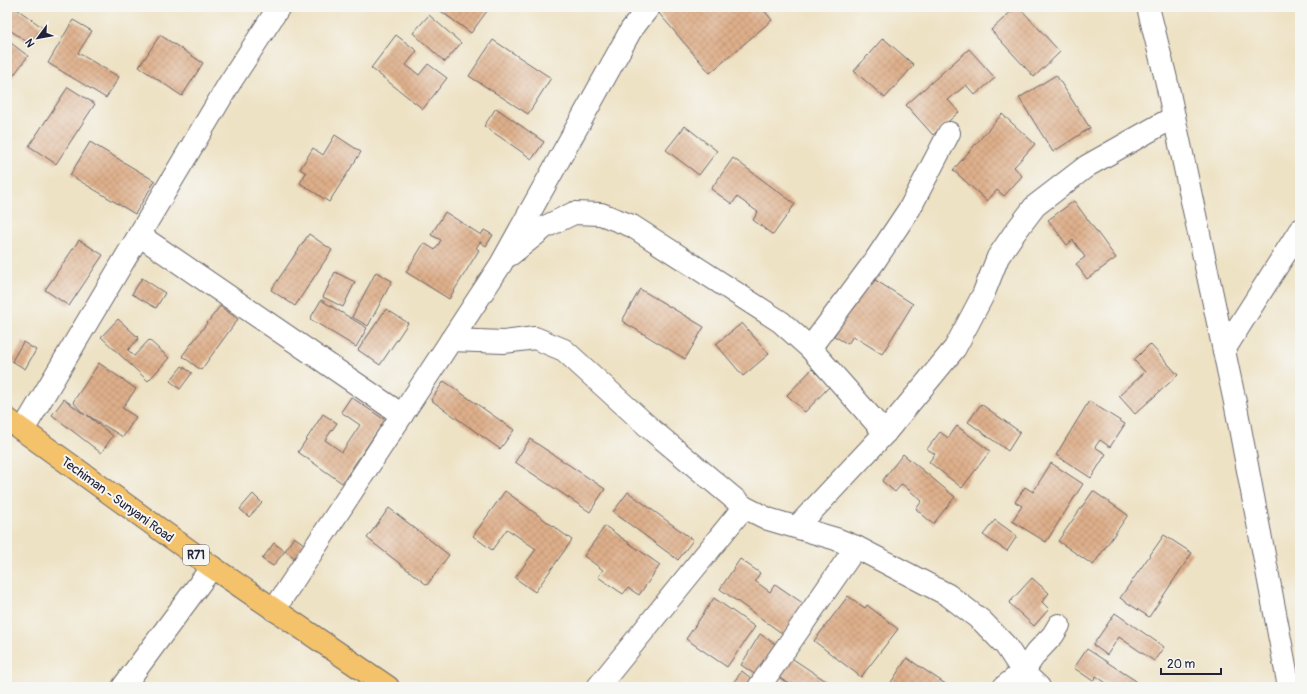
<svg xmlns="http://www.w3.org/2000/svg" width="1307" height="694" viewBox="0 0 1307 694" font-family="Pangolin,sans-serif">
<defs>
<pattern id="building-cross-hatch" width="8" height="8" patternUnits="userSpaceOnUse"><rect width="8" height="8" fill="#deaf8a"/><path d="M0 0l8 8M0 8l8-8" fill="none" stroke="#be9678"/></pattern>
</defs>
<rect width="100%" height="100%" fill="#f6f6f2"/>
<filter id="ink" filterUnits="userSpaceOnUse"><feTurbulence type="fractalNoise" baseFrequency=".025" numOctaves="2"/><feDisplacementMap in="SourceGraphic" scale="8" xChannelSelector="R" yChannelSelector="G"/><feConvolveMatrix kernelMatrix="1 2 1 2 8 2 1 2 1" color-interpolation-filters="sRGB"/></filter>
<filter id="wash" filterUnits="userSpaceOnUse"><feTurbulence type="fractalNoise" baseFrequency=".012" numOctaves="4" result="noise"/><feDisplacementMap in="SourceGraphic" scale="16" xChannelSelector="R" yChannelSelector="G"/><feGaussianBlur stdDeviation="0.9" result="paint"/><feColorMatrix in="noise" values="0 0 0 0 0 0 0 0 0 0 0 0 0 0 0 0 0 1.4 0 .05"/><feComposite in="paint" operator="in"/></filter>
<g filter="url(#wash)">
<rect width="100%" height="100%" fill="#eee2c4"/>
<g id="blocks">
<g fill="url(#building-cross-hatch)">
<path d="M7,7H14L42,27L30,44L7,28Z"/>
<path d="M435,7H490L471,33Z"/>
<path d="M662,7H761L772,20L710,73L657,11Z"/>
<path d="M1016,7H1019L1060,52L1034,77L991,30Z"/>
<path d="M429,15L461,43L445,62L413,33Z"/>
<path d="M73,20L92,31L78,53L119,77L106,98L48,63Z"/>
<path d="M160,35L203,63L182,96L139,67Z"/>
<path d="M396,35L417,51L406,65L419,75L428,64L447,78L423,109L371,68Z"/>
<path d="M883,38L914,65L885,98L854,71Z"/>
<path d="M7,40L28,56L10,80L7,77Z"/>
<path d="M493,40L551,78L528,114L469,76Z"/>
<path d="M969,49L995,78L975,95L966,85L948,100L959,112L933,135L906,105Z"/>
<path d="M1056,75L1090,128L1053,152L1019,98Z"/>
<path d="M68,87L95,104L56,164L29,146Z"/>
<path d="M496,108L544,142L532,159L484,126Z"/>
<path d="M1002,114L1035,144L1014,167L1022,176L1004,196L997,190L987,201L953,170Z"/>
<path d="M685,126L717,151L699,175L666,150Z"/>
<path d="M335,135L361,152L329,202L300,183L306,173L300,169L313,148L323,155Z"/>
<path d="M90,142L155,181L135,214L70,175Z"/>
<path d="M733,158L795,204L773,235L753,220L758,212L737,197L732,204L711,189Z"/>
<path d="M1074,201L1116,258L1087,279L1076,264L1085,257L1073,240L1067,245L1048,220Z"/>
<path d="M445,212L481,235L484,230L493,235L486,246L480,242L476,248L479,250L449,299L406,272L424,243L435,250L441,240L431,235Z"/>
<path d="M309,234L332,250L295,306L271,290Z"/>
<path d="M79,240L103,255L69,306L45,290Z"/>
<path d="M335,272L355,282L343,307L323,297Z"/>
<path d="M376,272L392,281L368,326L352,317Z"/>
<path d="M869,276L913,304L882,354L853,336L848,344L834,336Z"/>
<path d="M142,278L165,293L156,308L132,294Z"/>
<path d="M640,289L704,327L685,359L622,321Z"/>
<path d="M321,300L367,328L356,347L310,319Z"/>
<path d="M220,306L238,319L201,370L182,356Z"/>
<path d="M386,309L408,323L380,365L358,350Z"/>
<path d="M118,319L139,338L128,350L134,356L149,340L169,358L148,381L101,337Z"/>
<path d="M742,323L769,354L743,376L716,344Z"/>
<path d="M23,342L36,350L25,369L12,361Z"/>
<path d="M1150,344L1178,375L1135,414L1119,396L1145,372L1134,360Z"/>
<path d="M99,363L136,389L122,408L136,417L123,437L87,415L113,436L101,453L52,415L64,399L85,415L73,402Z"/>
<path d="M182,366L192,373L180,389L170,381Z"/>
<path d="M812,369L830,386L805,412L787,395Z"/>
<path d="M444,381L514,430L500,449L431,400Z"/>
<path d="M351,397L385,420L342,483L298,452L323,414L337,423L325,440L342,452L360,425L341,412Z"/>
<path d="M1089,401L1125,424L1110,447L1100,440L1095,447L1106,454L1091,478L1056,455Z"/>
<path d="M981,404L1020,432L1008,451L968,422Z"/>
<path d="M957,426L990,451L962,488L929,462L935,454L927,449L940,432L948,438Z"/>
<path d="M530,439L605,489L590,512L515,462Z"/>
<path d="M903,454L955,497L933,524L916,509L922,501L902,484L895,492L882,481Z"/>
<path d="M1051,463L1083,484L1046,542L1012,521L1022,506L1015,502L1025,487L1033,492Z"/>
<path d="M505,491L572,540L535,592L515,578L536,549L507,529L492,550L473,536Z"/>
<path d="M1093,491L1128,515L1093,565L1058,541Z"/>
<path d="M628,492L693,540L678,560L613,512Z"/>
<path d="M253,494L262,503L249,517L240,509Z"/>
<path d="M389,508L449,555L427,585L367,538Z"/>
<path d="M995,520L1017,536L1007,551L983,535Z"/>
<path d="M605,526L660,565L639,595L628,588L623,594L598,577L603,570L584,556Z"/>
<path d="M1164,535L1192,553L1149,617L1120,598Z"/>
<path d="M294,537L304,544L295,558L285,551L273,566L262,559L274,543L285,551Z"/>
<path d="M740,559L760,573L755,581L770,592L775,584L804,604L783,634L720,589Z"/>
<path d="M1032,578L1049,593L1042,602L1049,609L1034,626L1009,603Z"/>
<path d="M848,596L865,608L867,605L898,629L861,677L814,641Z"/>
<path d="M714,598L755,627L727,667L686,639Z"/>
<path d="M1115,613L1164,647L1154,661L1119,637L1107,655L1093,645Z"/>
<path d="M760,634L775,644L756,675L741,665Z"/>
<path d="M1087,649L1136,681L1133,687H1112L1096,676L1093,681L1074,668Z"/>
<path d="M790,657L835,687H793L777,676Z"/>
<path d="M907,658L950,687H888Z"/>
<path d="M742,671L753,680L748,687H730Z"/>
</g>
</g>
</g>
<g filter="url(#ink)">
<use href="#blocks" fill-opacity="0" stroke="#69656b" stroke-width="1"/>
<g fill="none" stroke-linecap="round" stroke-linejoin="round">
<g stroke="#69656b" stroke-width="24">
<g id="minor">
<path d="M1148,7L1166,79L1236,407L1289,687"/>
<path d="M139,235L402,415"/>
<path d="M510,255L545,227L574,213L601,214L632,226L781,322L810,348L885,433"/>
<path d="M451,340L504,342L535,338L564,350L653,431L744,507"/>
<path d="M810,348L874,262L910,208L949,133"/>
<path d="M1224,350L1300,230"/>
<path d="M23,430L229,84L279,7"/>
<path d="M797,527L885,433L955,348L983,295L998,257L1013,235L1035,206L1087,166L1174,117"/>
<path d="M274,610L501,264L631,30L649,7"/>
<path d="M123,687L212,567"/>
<path d="M598,687L744,507L768,519L836,539L856,547L948,595L982,621L1006,646L1023,672L1039,687"/>
<path d="M759,687L856,547"/>
<path d="M1004,687L1023,672L1036,653L1053,635L1059,625"/>
</g>
</g>
<g stroke="#69656b" stroke-width="24">
<path id="major" d="M7,419L212,567L388,687"/>
</g>
<use href="#minor" stroke="#fff" stroke-width="22"/>
<use href="#major" stroke="#f3c26a" stroke-width="22"/>
</g>
</g>
<g text-anchor="middle" stroke-width="4" stroke-linejoin="round" paint-order="stroke">
<rect fill="#f6f6f2" stroke="#626272" stroke-width="1" x="183" y="545" width="26" height="20" rx="3"/>
<g font-size="12" font-weight="bold" fill="#22223b">
<text x="196" y="559">R71</text>
</g>
<g font-size="13" fill="#22223b" stroke="#f6f6f2">
<text transform="translate(118 499) rotate(36)" y="5">Techiman - Sunyani Road</text>
</g>
</g>
<rect width="1307" height="694" fill="none" stroke="#f6f6f2" stroke-width="24"/>
<g transform="translate(38 38) rotate(238)" stroke="#f6f6f2" stroke-width="3" paint-order="stroke">
<path d="M0-3L7 15L0 10L-7 15Z" fill="#22223b"/>
<text y="-6" font-size="11" font-weight="bold" text-anchor="middle" fill="#22223b">N</text>
</g>
<path d="M1161 668v6h60v-6" fill="none" stroke="#22223b" stroke-width="2"/>
<text x="1167" y="668" font-size="12" fill="#22223b" stroke="#f6f6f2" stroke-width="3" paint-order="stroke">20 m</text>
</svg>
